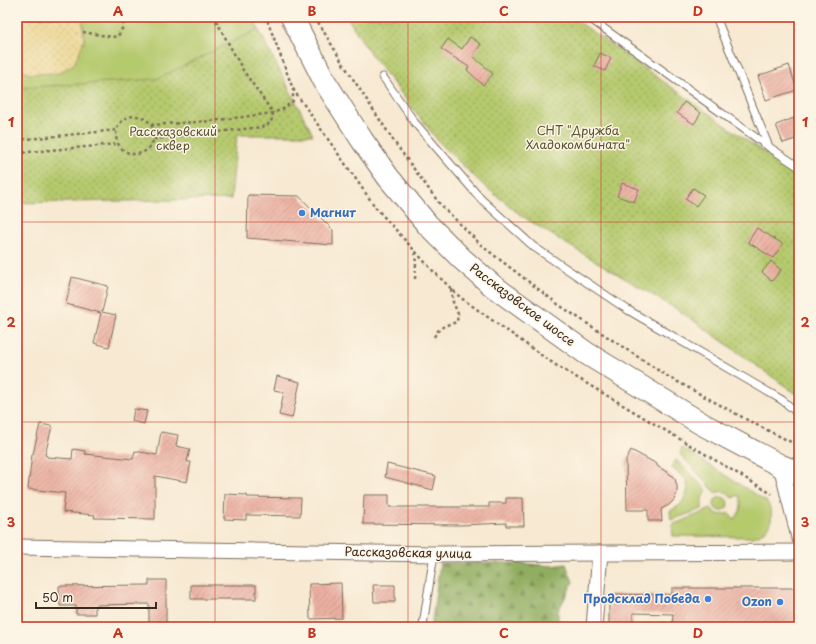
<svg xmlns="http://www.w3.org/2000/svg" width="816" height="644" viewBox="0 0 816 644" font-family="'Playpen Sans',sans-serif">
<defs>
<pattern id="forest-firs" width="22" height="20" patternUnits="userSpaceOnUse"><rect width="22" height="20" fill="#90ad60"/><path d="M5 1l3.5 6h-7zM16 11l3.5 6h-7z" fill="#778d4f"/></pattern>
<pattern id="sand-dots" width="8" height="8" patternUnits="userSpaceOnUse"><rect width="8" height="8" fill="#eeda9e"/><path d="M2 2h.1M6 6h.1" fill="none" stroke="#cdbb88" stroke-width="1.8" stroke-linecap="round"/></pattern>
<pattern id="park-dots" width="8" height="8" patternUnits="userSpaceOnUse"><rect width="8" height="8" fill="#b5c96d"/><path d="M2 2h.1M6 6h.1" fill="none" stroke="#94a359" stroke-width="1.8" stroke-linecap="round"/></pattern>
<pattern id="building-hatch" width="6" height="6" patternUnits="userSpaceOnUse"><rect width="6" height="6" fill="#ecb0a2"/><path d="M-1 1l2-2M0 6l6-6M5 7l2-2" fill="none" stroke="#c08f83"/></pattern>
</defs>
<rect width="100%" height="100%" fill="#fcf5e5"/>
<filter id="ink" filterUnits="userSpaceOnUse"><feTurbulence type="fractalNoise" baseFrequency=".025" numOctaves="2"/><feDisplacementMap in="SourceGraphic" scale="8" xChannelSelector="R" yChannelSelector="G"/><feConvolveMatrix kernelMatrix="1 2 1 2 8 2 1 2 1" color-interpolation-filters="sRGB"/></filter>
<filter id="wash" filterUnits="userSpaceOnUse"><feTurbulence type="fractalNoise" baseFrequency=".012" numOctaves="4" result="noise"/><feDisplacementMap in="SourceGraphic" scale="16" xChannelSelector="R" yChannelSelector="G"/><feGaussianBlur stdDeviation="0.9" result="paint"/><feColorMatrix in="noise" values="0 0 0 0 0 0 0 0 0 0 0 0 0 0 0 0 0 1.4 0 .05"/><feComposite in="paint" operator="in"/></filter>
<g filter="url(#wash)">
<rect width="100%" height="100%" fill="#f7e9d2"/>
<g fill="#b5c96d" stroke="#787a46">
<path d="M82,17H253L284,85L17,115V65L29,74L84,41Z"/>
<path d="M682,448L766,501C777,515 771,532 753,537L673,536L672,525L711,509C716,515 722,516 729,513L734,519C741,513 743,504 739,495L732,498C728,492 722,490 716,493L680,454Z"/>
<path d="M676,460L707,490L702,498V509L671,520L670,511L680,505L685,498L688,489L686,479L672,468Z"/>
<circle cx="721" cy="504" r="7"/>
</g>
<path fill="url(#forest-firs)" stroke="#666c3f" d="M440,563H518L553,566L566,564L573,582L558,611V627H431Z"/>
<path fill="url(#sand-dots)" stroke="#94825e" d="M17,17H82L84,41L74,64L59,73L29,74L17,65Z"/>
<g fill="url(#park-dots)" stroke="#787a46">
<path d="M347,17H572L799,177V396L683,313L560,240L522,216L482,184L439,142L369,52Z"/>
<path d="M258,29L313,135H237L231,199L17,203V88L157,79Z"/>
</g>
<g id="blocks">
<g fill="url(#building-hatch)">
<path d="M470,37L481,44L473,56L493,74L483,85L467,70L469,67L441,49L448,39L462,49Z"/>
<path d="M600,53L611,58L605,71L594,66Z"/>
<path d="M789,65L797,90L766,100L758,76Z"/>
<path d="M684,102L701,113L694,124L677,113Z"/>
<path d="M799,116V138L783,143L776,125Z"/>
<path d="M622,183L639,189L634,202L617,196Z"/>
<path d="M693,188L704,195L696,206L685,199Z"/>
<path d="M248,195L299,196L333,230V245L247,238Z"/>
<path d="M757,228L783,244L773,258L748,242Z"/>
<path d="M771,261L781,270L772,281L762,272Z"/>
<path d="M72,277L108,286L102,312L116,315L109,347L94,343L101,313L66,304Z"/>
<path d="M277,376L300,382L292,418L279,415L284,392L274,390Z"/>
<path d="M134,409L147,411L144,424L132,421Z"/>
<path d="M40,424L52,426L45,455L47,456V457L72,459L73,449L85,451V454L133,459L135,451L157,455L161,432L178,435L176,446L190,449L187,462H191L187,482L155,476V519L94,518L95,515L63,512L65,493L28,489L32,454H33Z"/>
<path d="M631,450L657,464V466L670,474L675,479L677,486V493L674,500L669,505L661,509L662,521H648V510H627L626,460Z"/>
<path d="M387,464L436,476L433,490L385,477Z"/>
<path d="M225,494L247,495V497L301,498L300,516L246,515V520L224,519Z"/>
<path d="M364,495H389V507H489V503H506V498H523L524,526H506V523L461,525L363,524Z"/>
<path d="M149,580H166V627H149V604L95,605V614H76V606H60L59,586L149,585Z"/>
<path d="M341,583L342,618L310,619L309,584Z"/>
<rect x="191" y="585" width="65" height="14"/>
<path d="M373,585H395V602H374Z"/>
<path d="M672,588H799V627H672L673,614L633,613V627H615V624L609,625V594L672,595Z"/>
</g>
</g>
</g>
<g filter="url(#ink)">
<use href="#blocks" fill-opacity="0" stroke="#7d6d5d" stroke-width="1"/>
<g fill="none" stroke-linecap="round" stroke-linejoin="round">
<g stroke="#7d6d5d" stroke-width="9">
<g id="lane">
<path d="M588,17L769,147L799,167"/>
<path d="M716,17L769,147"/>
<path d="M383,77L415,123L481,199L534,247L628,310L782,400L799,414"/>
<path d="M422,627L423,625L434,554"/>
</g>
</g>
<g stroke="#7d6d5d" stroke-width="17">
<g id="street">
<path d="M781,466L799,537"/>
<path d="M17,547L434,554L799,552"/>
<path d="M594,627L600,553"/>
</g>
</g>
<g stroke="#7d6d5d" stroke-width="24">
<path id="primary" d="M292,17L325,82L362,140L388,177L427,224L462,259L493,286L586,353L702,424L781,466L799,473"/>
</g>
<g stroke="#7d6d5d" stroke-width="2.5" stroke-dasharray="3 3" stroke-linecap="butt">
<path d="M315,17L342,62L395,143L439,203L482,246L559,305L667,376L753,423L799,446"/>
<path d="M83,32L112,37L118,36L123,27L125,17"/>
<path d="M293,89L376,208L433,271L461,298L554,364L772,494"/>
<circle cx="135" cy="135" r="19"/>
<path d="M151,125L211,121L273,113L283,109L293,101V89L266,17"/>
<path d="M154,139L262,127L271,123L273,113L243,70L214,17"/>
<path d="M17,140L117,130"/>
<path d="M17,153L119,144"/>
<path d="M415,279L416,263L415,252"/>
<path d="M434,337C439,327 445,325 457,322L458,314L453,302L451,289"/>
</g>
<use href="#lane" stroke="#fff" stroke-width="7"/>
<use href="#street" stroke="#fff" stroke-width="15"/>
<use href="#primary" stroke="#fff" stroke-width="22"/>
</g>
</g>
<path fill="none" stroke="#c8321e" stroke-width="1" stroke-opacity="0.55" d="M215,17V627M408,17V627M601,17V627M17,222H799M17,422H799"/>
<g fill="#3f7fe0" stroke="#fcf5e5" stroke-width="1.5">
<circle cx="302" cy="213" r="4"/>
<circle cx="708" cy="599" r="4"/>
<circle cx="780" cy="602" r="4"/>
</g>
<g text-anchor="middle" stroke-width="3" stroke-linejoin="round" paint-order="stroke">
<g font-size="12" fill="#5a5232" stroke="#fcf5e5">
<text x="578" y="135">СНТ "Дружба<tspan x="578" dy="14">Хладокомбината"</tspan></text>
<text x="173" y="136">Рассказовский<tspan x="173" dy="14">сквер</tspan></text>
</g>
<g font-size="12" font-weight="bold" fill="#366cbe" stroke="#fcf5e5" text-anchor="end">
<text x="310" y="217" text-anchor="start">Магнит</text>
<text x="700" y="603">Продсклад Победа</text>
<text x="772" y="606">Ozon</text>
</g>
<g font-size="12" fill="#3b2a1e" stroke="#fcf5e5">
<text transform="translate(522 305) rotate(37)" y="4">Рассказовское шоссе</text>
<text transform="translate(408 553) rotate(1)" y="4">Рассказовская улица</text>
</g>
</g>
<rect width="816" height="644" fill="none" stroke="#fcf5e5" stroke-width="44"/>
<path d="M36 602v6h120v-6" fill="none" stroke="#3b2a1e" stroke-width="2"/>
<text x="42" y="602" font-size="12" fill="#3b2a1e" stroke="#fcf5e5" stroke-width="3" paint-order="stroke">50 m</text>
<rect x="22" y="22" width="772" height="600" fill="none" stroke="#c8321e" stroke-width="1.5"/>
<g font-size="13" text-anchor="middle" font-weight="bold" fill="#c8321e">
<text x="118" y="16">A</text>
<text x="312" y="16">B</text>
<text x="504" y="16">C</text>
<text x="698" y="16">D</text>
<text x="11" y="127">1</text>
<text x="805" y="127">1</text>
<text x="11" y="327">2</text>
<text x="805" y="327">2</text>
<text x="11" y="527">3</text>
<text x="805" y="527">3</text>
<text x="118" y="638">A</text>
<text x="312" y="638">B</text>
<text x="504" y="638">C</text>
<text x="698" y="638">D</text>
</g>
</svg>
